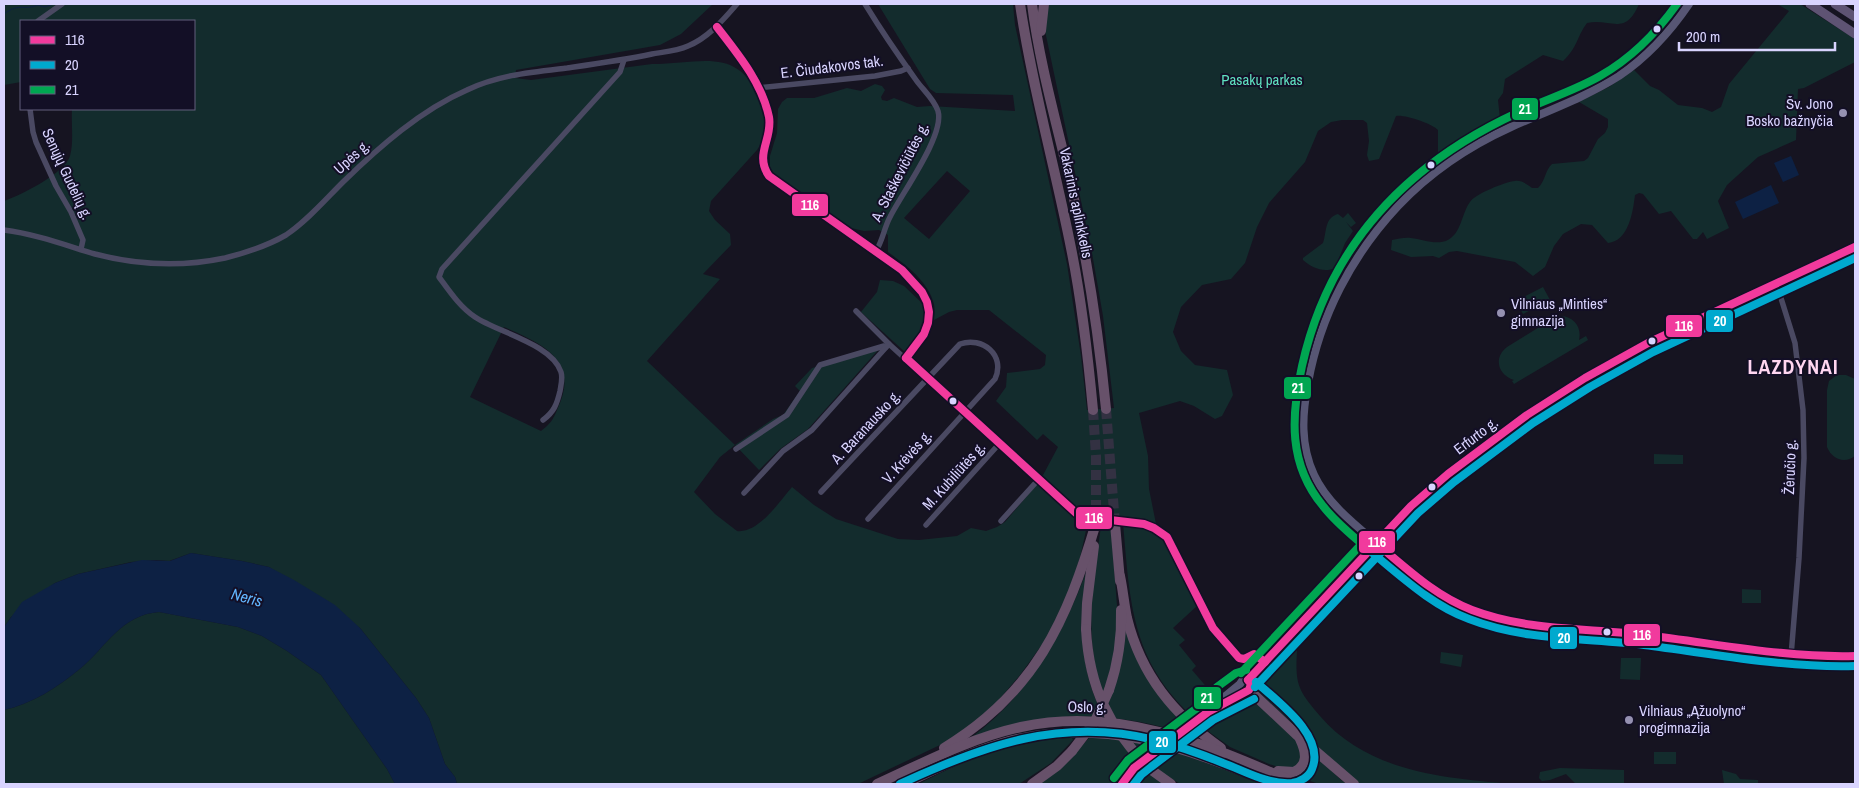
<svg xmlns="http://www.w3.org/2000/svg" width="1859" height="788" viewBox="0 0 1859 788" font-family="'Archivo Narrow',sans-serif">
<rect width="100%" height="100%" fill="#161421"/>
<g fill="#132c2d" fill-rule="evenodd">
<path d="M4,4H713L681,34L660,45L516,70L515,78L531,80L652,64C702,64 741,44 762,106C767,122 767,135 757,150L711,201L709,211L715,220L730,234L731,245L703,274L720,279L647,361L735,445L773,419L783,415L800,391L795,386L812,368L879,349L808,429L780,449L759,470L735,445L720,457L694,492L715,514L737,531C758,534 779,502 792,487L814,505L836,519L898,539L919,540L957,536L971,528L986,531L997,527L1005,522L1038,483C1053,497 1068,514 1088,521L1080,558L1068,595L1046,639L1020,675L997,702L967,729L940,745L858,784H457L455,777L445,764L429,718L416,698L360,628L269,567L242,561L191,553L169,561L156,560L131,562L78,574L55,583L11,617L4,627V201C21,195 64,174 70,156C74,142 71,123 72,109H194V21H21V82L4,85ZM504,327C538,342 578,358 560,403C554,417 553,422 541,431L470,397Z"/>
<path d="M878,4H1013L1015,25L1067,264L1081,356L1087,410L1114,408L1103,316L1092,253L1044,26L1047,4H1639C1625,37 1611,18 1587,23C1576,38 1578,47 1563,61L1543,55L1505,79L1503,93L1498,100L1500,119L1438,153V130C1433,124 1404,114 1396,116L1379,159L1369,161L1367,155L1369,141L1367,123L1363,120H1342L1331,122L1318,131L1305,162L1269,203L1257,227L1245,263L1231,279L1202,285L1181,307L1173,332L1181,351L1195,365L1227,370L1233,395L1222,416L1215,419L1194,406L1180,401L1139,413L1148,456L1149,489L1156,524C1132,515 1102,520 1080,510C1065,503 1054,488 1042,477L1058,447L1043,434L1037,440L996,401L1006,387L1007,373L1040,369L1045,365L1046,355L989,310H957L949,312L934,320C934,315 935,309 934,304C928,281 906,265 888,252V235L879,230L864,231L851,228L776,177L770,167V156L777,133L778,109L782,102L787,98H814L847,88L861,91L875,84L882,86L885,90L881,97L882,100L887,101L894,98L917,107L930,106L1015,111L1013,95L936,93L930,89ZM947,171L970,191L929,239L904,218Z"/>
<path d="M1777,4H1800L1855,39V62L1804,88L1798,89L1796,140L1758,157L1727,185L1718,201L1729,228L1707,239L1703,232L1697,239H1693L1671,211L1659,214L1643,194L1639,193L1635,195C1633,211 1629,241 1608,243L1592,225L1581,224L1563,234L1554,246L1545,267L1533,276L1515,262L1457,251L1449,252L1439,258L1433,256L1411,257L1391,250L1392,240C1398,239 1405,237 1411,238C1422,239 1434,245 1446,241C1462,234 1461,214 1470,202C1475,194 1505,182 1515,181C1521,180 1527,184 1532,188H1538C1546,180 1545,170 1552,164L1584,161L1588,158L1598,139L1605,133L1608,127V119L1579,102L1609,87L1634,70L1650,86L1659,90L1678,105L1702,108L1712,112L1721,107L1729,84L1789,11Z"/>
<path d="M1348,213L1356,223L1351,227L1346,222L1353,231L1345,243L1335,268C1324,273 1312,268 1303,260V258L1323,243C1327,232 1324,218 1338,214L1343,218Z"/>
<path d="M880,280L893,281L904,286L925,306L926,315L924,328L920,338L908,352H905L861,312L877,292Z"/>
<path d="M1543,287L1550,300L1523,314L1516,301Z"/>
<path d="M1561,316C1574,317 1582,327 1579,340L1586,336L1588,340L1514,384L1512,381L1514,380C1498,375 1493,358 1507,347L1554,318Z"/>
<path d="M1837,375H1846L1855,379V456C1844,464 1832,459 1827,447V390L1829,381Z"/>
<path d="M1654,454L1683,455V464H1654Z"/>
<path d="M1123,523C1136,524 1149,526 1159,534C1174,546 1190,587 1198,605L1173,628L1185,640L1179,645L1196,666L1192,670L1216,698L1193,717C1131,660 1130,602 1123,523Z"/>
<path d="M1101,526L1111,527L1118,619L1116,650L1103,695C1083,638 1093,584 1101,526Z"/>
<path d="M1088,567C1082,619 1077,656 1098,705H1108L1125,624L1155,690L1184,724L1175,730C1102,710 1043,712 972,737C1029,694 1064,633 1088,567Z"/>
<path d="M1742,589L1761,590V603H1742Z"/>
<path d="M159,612L238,627L262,636L287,651L321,675L387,769L395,784H4V710C32,704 58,687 81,668C107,646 121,615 159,612Z"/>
<path d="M1291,643L1296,647L1297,651C1295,685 1298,690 1320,716C1368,772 1444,778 1512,784H1357L1255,689V683L1257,679Z"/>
<path d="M1441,652L1463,655L1461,667L1440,663Z"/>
<path d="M1621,658H1641L1640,680L1620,679Z"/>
<path d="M1249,697L1252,698L1300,744L1301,764L1287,770L1269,764L1230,747L1201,726L1222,710Z"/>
<path d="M1071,736L1073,740L1051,763L1019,784H919C940,773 962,762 985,753C1013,743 1042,740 1071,736Z"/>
<path d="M1090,737L1117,738L1155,745L1126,768L1115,784H1040L1065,764Z"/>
<path d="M1307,747L1341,780L1347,784H1319L1296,776Z"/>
<path d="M1169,749L1263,784H1180L1169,777L1165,784H1129L1139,771Z"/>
<rect x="1654" y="752" width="22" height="12"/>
<path d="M1560,768L1624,770V784H1576L1566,774L1550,780L1542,781L1539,778L1540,772Z"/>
<path d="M1722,770L1736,774L1740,779L1758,780V784H1724Z"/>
</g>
<g fill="#0d2144">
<path d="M1791,156L1799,175L1783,182L1774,163Z"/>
<path d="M1771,185L1779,203L1743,219L1735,202Z"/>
<path d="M191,553L242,561L269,567L294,580L335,605L360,628L416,698L429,718L445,764L455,777L457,784H395L387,769L321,675L287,651L262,636L238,627L159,612C121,615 107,646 81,668C58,687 32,704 4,710V627L22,602L55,583L78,574L142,560L170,561Z"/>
</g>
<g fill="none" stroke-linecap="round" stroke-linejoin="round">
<path stroke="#0d2144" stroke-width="1" d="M4,14C20,2 23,11 38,5L44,7L54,4"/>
<g stroke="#333142" stroke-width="10" stroke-dasharray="10 5" stroke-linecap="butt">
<path d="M1106,409L1115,524"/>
<path d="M1093,410L1096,456V523"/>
</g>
<g stroke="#4a4962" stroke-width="5.5">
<path d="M865,4C881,30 898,55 916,80C923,90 934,99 938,111C945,135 902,193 890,217C884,228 883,240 876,251"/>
<path d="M38,21L62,4"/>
<path d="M717,27C738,54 761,83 769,117C774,138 752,157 769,176L902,270C937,302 938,322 906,358"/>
<path d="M758,88L875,76L901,71L908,68"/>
<path d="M30,109L33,132L36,142L56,186L71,212L83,240L81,249"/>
<path d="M4,230C35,234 65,245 95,254C137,265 182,267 225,258C245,253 267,246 286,235C307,221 325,200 343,182C379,147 421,110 467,90C498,75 533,72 567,68C595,64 624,60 652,54C663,52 677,51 688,46C708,38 723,20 737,4"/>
<path d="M1776,282L1795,343L1803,410L1804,458L1799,558L1791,656"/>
<path d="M856,311L889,344L1069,508C1099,529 1137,511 1163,534C1173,542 1179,559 1184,570C1199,601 1213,635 1239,658L1244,659L1254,654L1265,662"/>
<path d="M543,420C554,412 557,404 560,391C561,385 563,378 561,372C552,344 497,332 475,317C460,307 450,292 439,277L442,269L620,72L624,60"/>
<path d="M736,449L787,415L820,365L884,346L886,347"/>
<path d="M821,492L960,344C982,336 1006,355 995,379L868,519"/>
<path d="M744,493L783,451L812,430L889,344"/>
<path d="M1001,521L1039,479"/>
<path d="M926,525L999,444"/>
</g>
<g stroke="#575674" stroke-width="8">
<path d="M1689,4C1670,32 1647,57 1619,76C1586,97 1547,111 1511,127C1469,146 1430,172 1398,206C1352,255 1320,316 1308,383C1302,414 1300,445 1314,475C1329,507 1361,529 1387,552C1413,574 1437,596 1469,609C1526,633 1589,628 1649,635C1718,644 1785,661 1855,656"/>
<path d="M1248,680L1411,506L1448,474L1527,415L1585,378L1648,343L1743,298L1855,247"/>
<path d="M1212,707L1240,684L1242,681L1248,680"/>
<path d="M1208,712L1249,690L1251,684L1248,680"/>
<path d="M1122,784L1134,768L1145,759"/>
</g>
<g stroke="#5e5373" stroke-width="9">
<path d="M1810,4L1855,34"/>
<path d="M1835,4L1855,17"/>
</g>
<g stroke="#67516a" stroke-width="10">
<path d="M1020,4C1032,86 1055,167 1071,248C1082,302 1088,356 1093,410"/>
<path d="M1032,4C1040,68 1059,131 1073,194C1088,265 1099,336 1106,409"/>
<path d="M1041,31L1044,4"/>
<path d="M1115,524L1120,581"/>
<path d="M1120,576C1123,590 1124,604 1127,618C1141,675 1174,715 1221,748"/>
<path d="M1086,629L1087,603L1094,546"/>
<path d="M1109,690C1118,664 1122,638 1121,610"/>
<path d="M1249,690L1298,736L1354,784"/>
<path d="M944,748C1035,693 1067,621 1096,523"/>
<path d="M1150,769L1171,784"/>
<path d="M1278,771L1294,772C1309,765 1306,752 1300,739"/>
<path d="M877,784C923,763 970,738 1021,727C1119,705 1210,746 1298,784"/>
<path d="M904,784C935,769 966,754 999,744C1098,714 1184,747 1275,784"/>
<path d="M1032,784L1057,766L1072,751"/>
</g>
<path stroke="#575674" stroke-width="8" d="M1145,759L1208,712"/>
<g stroke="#67516a" stroke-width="10">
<path d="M1086,629C1089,687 1109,728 1150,769"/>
<path d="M1072,751L1095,721L1109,690"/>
</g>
<g stroke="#130f26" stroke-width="11">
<g id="bus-1">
<path d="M717,27C738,54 762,83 769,117C773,139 754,154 769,176L902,270L922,292L927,302L929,312L928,323L924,334L906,358"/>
<path d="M906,358L1076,513L1085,517L1144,524L1154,528L1167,537L1213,628L1239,658L1244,659L1254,654L1265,662"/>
<path d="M1376,543C1406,568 1435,596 1472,610C1527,631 1586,628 1644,635C1715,643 1783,658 1855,656"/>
<path d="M1248,680L1411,506L1448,474L1527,415L1585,378L1648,343L1855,247"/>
<path d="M1122,784L1134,768L1208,712L1249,690L1251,684L1248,680"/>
</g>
</g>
<g stroke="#130f26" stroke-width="11">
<g id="bus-2">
<path d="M1370,551C1401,576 1431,605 1469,619C1525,641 1586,638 1644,645C1715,654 1784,668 1855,666"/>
<path d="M1255,687L1418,513L1454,482L1533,423L1590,387L1653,352L1855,258"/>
<path d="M900,784C984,745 1062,717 1155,740C1178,746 1201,754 1223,763C1245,771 1268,785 1292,783C1300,782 1309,777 1312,769C1326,736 1277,701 1256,682"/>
<path d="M1134,784L1141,775L1151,767L1213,720L1254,699"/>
</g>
</g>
<g stroke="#130f26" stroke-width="11">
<g id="bus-3">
<path d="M1369,550C1353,536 1336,523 1323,506C1288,464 1291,416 1302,366C1329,245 1407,164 1517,113C1544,100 1574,91 1600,76C1630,59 1657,32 1677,4"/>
<path d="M1241,673L1369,536"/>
<path d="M1114,778L1128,760L1201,705L1217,687L1236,673L1246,670"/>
</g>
</g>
<use href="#bus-1" stroke="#f13a9d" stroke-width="8"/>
<use href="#bus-2" stroke="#00a9ce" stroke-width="8"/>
<use href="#bus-3" stroke="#00a651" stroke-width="8"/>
</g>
<g fill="#d9d4ff" stroke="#130f26" stroke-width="2">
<circle cx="1657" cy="29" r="4.5"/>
<circle cx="1431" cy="165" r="4.5"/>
<circle cx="1652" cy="341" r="4.5"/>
<circle cx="953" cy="401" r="4.5"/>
<circle cx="1432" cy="487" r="4.5"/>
<circle cx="1359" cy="576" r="4.5"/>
<circle cx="1607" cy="632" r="4.5"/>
</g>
<g fill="#9591b1" stroke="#130f26" stroke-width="2">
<circle cx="1843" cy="113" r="5"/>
<circle cx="1501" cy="313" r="5"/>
<circle cx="1629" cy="720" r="5"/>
</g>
<g text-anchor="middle" stroke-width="4" stroke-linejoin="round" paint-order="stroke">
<g font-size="15" fill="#d9d4ff" stroke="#130f26">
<text transform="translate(832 67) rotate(-7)" y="5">E. Čiudakovos tak.</text>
<text transform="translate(352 157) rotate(-42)" y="5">Upės g.</text>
<text transform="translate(900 172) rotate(-63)" y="5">A. Staškevičiūtės g.</text>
<text transform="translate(67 174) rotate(65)" y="5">Senųjų Gudelių g.</text>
<text transform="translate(1076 203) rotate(78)" y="5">Vakarinis aplinkkelis</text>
<text transform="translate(866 427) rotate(-47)" y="5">A. Baranausko g.</text>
<text transform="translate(1476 436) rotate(-37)" y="5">Erfurto g.</text>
<text transform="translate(907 457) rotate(-48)" y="5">V. Krėvės g.</text>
<text transform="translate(1790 467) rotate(-88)" y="5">Žėručio g.</text>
<text transform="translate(954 476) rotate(-48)" y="5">M. Kubiliūtės g.</text>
<text transform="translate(1087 707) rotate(1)" y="5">Oslo g.</text>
</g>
<g font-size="15" fill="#5fe0c0" stroke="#130f26">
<text x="1262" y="85">Pasakų parkas</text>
</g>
<g font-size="15" fill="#d9d4ff" stroke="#130f26" text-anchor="start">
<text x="1833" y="109" text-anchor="end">Šv. Jono<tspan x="1833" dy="17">Bosko bažnyčia</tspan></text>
<text x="1511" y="309">Vilniaus „Minties“<tspan x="1511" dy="17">gimnazija</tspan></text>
<text x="1639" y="716">Vilniaus „Ąžuolyno“<tspan x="1639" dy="17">progimnazija</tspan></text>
</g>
<g font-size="16" font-style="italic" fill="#62b6ff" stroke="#130f26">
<text transform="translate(247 597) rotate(15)" y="6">Neris</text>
</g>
<g font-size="20" font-weight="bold" letter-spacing="1" fill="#ffd6f0" stroke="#130f26">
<text x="1793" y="374">LAZDYNAI</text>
</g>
</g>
<g stroke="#130f26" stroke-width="2">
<rect x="1511" y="97" width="28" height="24" rx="5" fill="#00a651"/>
<rect x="791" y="193" width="38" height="24" rx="5" fill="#f13a9d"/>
<rect x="1705" y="309" width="29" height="24" rx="5" fill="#00a9ce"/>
<rect x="1665" y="314" width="38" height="24" rx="5" fill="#f13a9d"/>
<rect x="1283" y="376" width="29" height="24" rx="5" fill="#00a651"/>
<rect x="1075" y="506" width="38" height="24" rx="5" fill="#f13a9d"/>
<rect x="1358" y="530" width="38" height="24" rx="5" fill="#f13a9d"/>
<rect x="1623" y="623" width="38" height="24" rx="5" fill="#f13a9d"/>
<rect x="1549" y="626" width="29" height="24" rx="5" fill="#00a9ce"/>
<rect x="1193" y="686" width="29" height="24" rx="5" fill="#00a651"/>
<rect x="1148" y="730" width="29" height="24" rx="5" fill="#00a9ce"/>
</g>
<g font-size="14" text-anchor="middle" font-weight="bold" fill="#fff">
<text x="1525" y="114">21</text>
<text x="810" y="210">116</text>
<text x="1720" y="326">20</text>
<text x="1684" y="331">116</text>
<text x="1298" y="393">21</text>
<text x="1094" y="523">116</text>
<text x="1377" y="547">116</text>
<text x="1642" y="640">116</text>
<text x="1564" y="643">20</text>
<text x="1207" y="703">21</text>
<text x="1162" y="747">20</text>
</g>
<rect width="1859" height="788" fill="none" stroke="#d9d4ff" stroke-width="10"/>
<rect x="20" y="20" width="175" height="90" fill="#130f26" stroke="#625e7d"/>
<rect x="30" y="36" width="25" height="8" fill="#f13a9d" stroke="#625e7d"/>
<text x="65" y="45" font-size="15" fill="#d9d4ff">116</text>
<rect x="30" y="61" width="25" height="8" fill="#00a9ce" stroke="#625e7d"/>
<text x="65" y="70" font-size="15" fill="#d9d4ff">20</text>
<rect x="30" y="86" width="25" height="8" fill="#00a651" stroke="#625e7d"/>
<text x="65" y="95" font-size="15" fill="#d9d4ff">21</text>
<path d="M1679 42v8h156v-8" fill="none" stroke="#d9d4ff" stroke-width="2.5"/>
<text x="1686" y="42" font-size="15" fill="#d9d4ff" stroke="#130f26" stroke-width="4" paint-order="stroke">200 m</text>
</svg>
